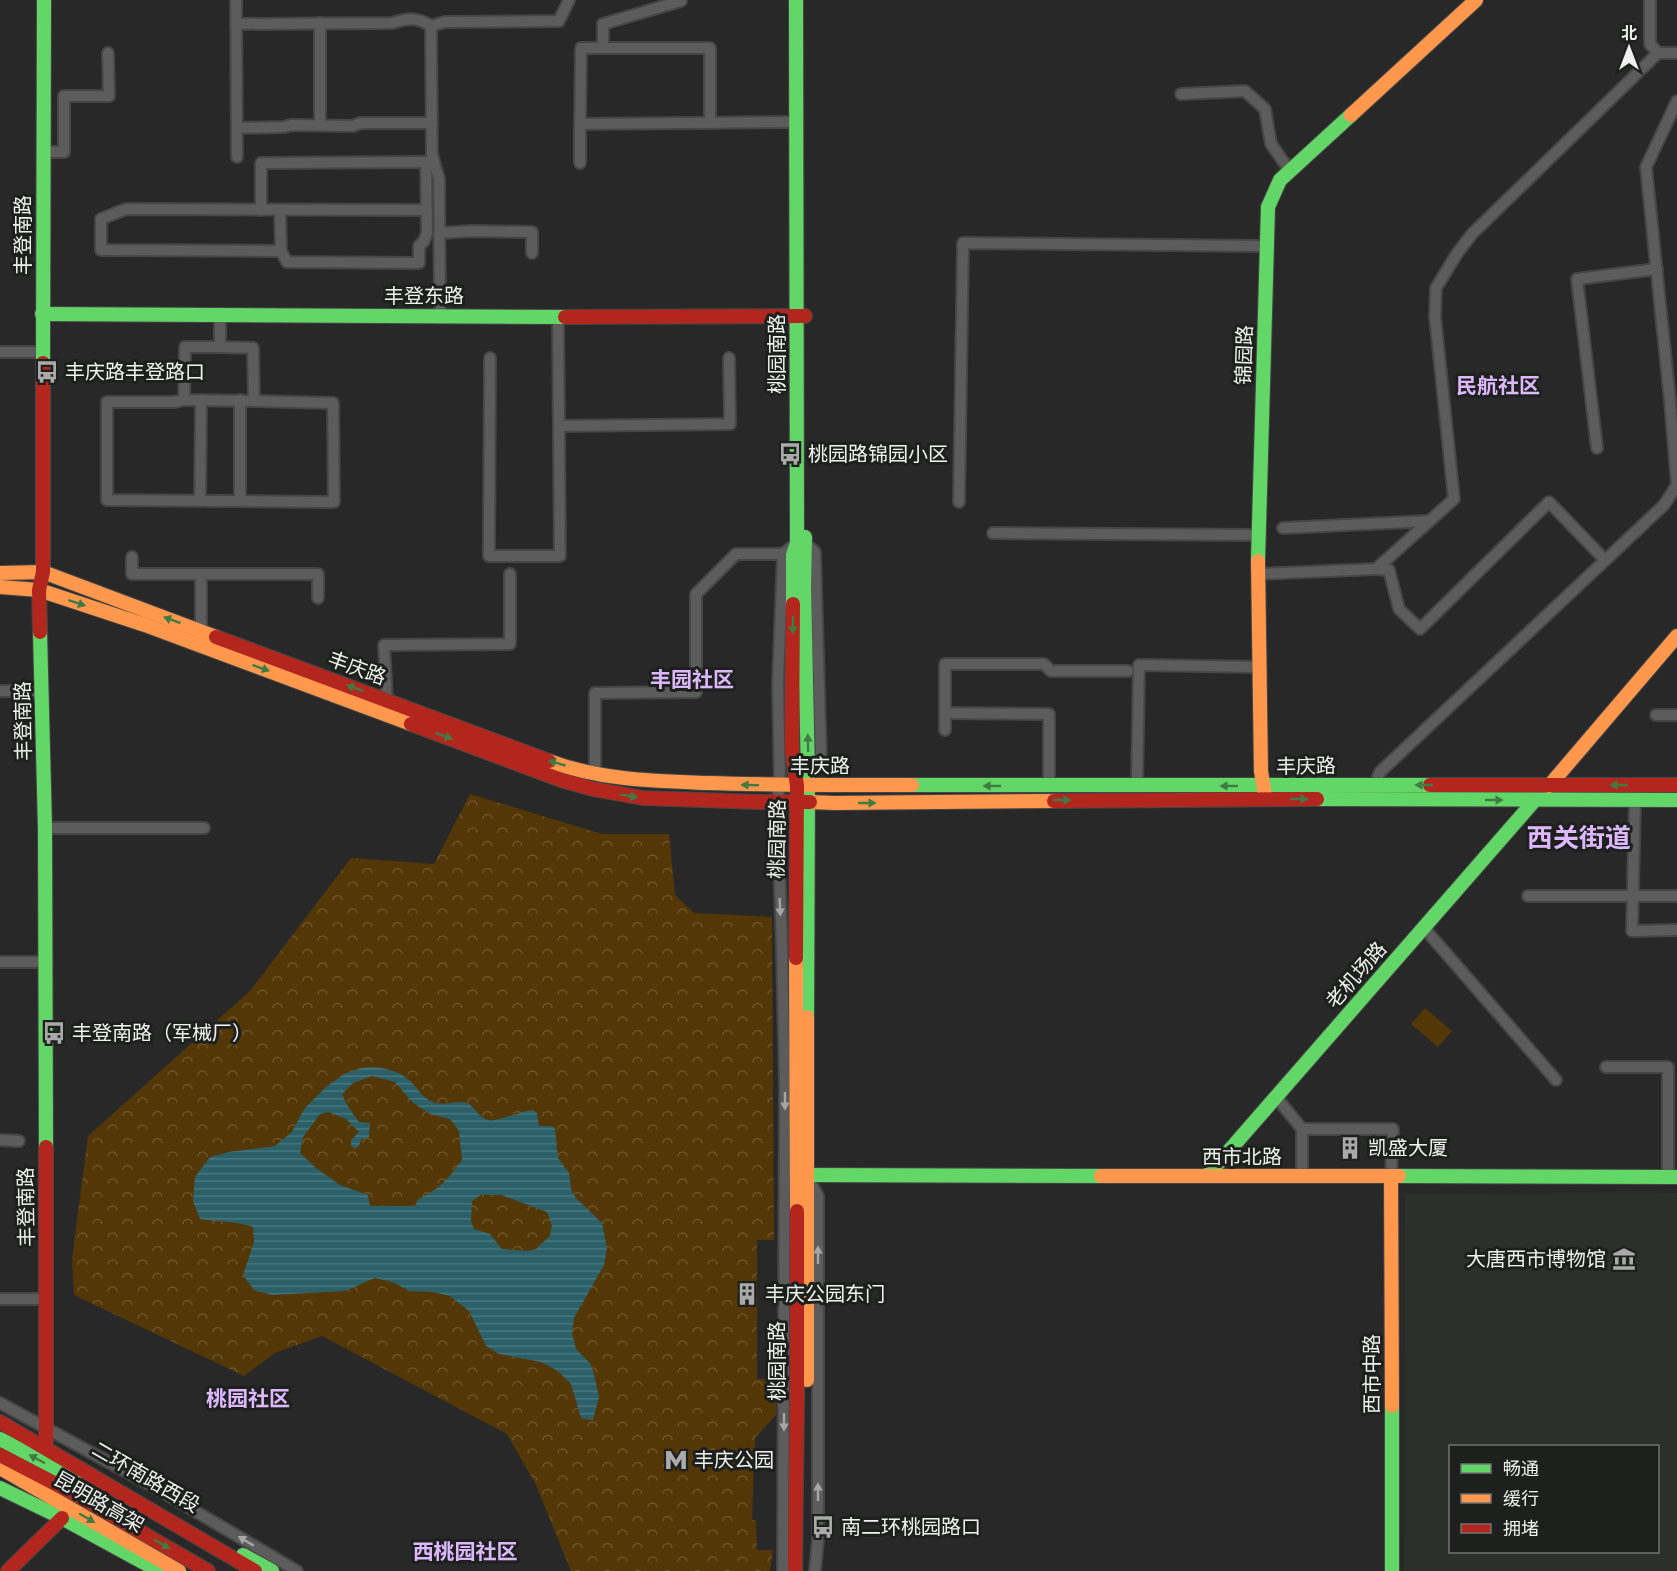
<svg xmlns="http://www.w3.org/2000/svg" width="1677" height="1571" viewBox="0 0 1677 1571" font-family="'DM Sans','Noto Sans SC',sans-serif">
<defs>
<pattern id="park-crowns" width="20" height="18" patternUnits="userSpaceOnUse" patternTransform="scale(1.5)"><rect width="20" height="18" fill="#543707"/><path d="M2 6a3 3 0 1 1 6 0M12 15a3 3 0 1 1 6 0" fill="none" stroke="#6d542b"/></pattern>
<pattern id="water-rules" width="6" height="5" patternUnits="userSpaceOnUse" patternTransform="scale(1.5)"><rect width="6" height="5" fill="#2b6068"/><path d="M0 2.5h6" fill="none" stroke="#4a777e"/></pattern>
</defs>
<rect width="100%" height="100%" fill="#282828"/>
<path fill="#2b302a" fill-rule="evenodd" d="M1677,1193V1571H1404L1405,1194ZM1450,1446H1658V1552H1450Z"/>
<path fill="#543707" d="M1425,1008L1452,1031L1438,1047L1411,1024Z"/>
<path fill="url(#park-crowns)" d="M470,794L602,834H669L675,895L694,913L772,917L774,1240H757V1379L776,1380V1415L755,1438L752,1520H756L757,1550H773L770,1571H571L536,1485L507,1434L322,1336L275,1353L244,1376L74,1295L72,1258L88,1136L250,991L351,858L434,864Z"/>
<path fill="url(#water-rules)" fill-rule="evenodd" d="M374,1067C390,1069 403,1072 414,1085C419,1091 424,1098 431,1101C441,1107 452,1101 463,1102C474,1103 477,1117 488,1120C497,1122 521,1111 533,1110L537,1113L539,1126H551L555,1128L558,1158L569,1173L571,1189L575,1197L602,1223L607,1248L604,1265L574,1318L572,1333L576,1349L590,1363L594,1374L599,1397L593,1420L581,1418L571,1384L558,1371L541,1362L499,1354L486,1346L469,1311L450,1296L433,1292L410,1291L392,1282L375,1278L345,1291L272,1295L254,1290L243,1275L254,1242L253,1227C236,1221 218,1222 200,1219L193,1201L195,1177L210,1157L229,1152L275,1146L292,1132L304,1109L326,1087L344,1074L361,1068ZM372,1076L395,1082L412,1102L430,1114L450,1119L459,1131L462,1160C447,1180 440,1189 418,1199L415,1206H370L368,1195L340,1185L316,1168L300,1153L303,1137L320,1114L329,1112L346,1119L359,1132L351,1140V1145L355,1149L359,1146L361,1140L369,1137L370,1123L359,1122L347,1105L342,1094L353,1083ZM481,1195H501L547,1212L552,1224L550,1236L541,1244L536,1249L528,1251L502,1249L490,1234L474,1229L471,1221L472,1201Z"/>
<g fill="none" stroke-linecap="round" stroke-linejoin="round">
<g stroke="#454645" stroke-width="14">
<g id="street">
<path d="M236,0L237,157"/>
<path d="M1650,0V44L1658,53"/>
<path d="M236,24L392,23C408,18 417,17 431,26L445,22L559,21L569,0"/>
<path d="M431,26L432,155L439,179L440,315"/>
<path d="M603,48V24L681,1"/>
<path d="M1181,94L1245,91L1265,109L1271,144L1290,171"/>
<path d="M580,124L581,48H710V123"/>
<path d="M320,125V23"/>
<path d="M237,128L284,127L291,125L353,126L360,123H432"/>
<path d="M43,152H64V96H109L108,53"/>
<path d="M580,163V124L796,122"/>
<path d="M261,210V163L426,162L427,233L424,241L419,246V263L287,262L281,251"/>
<path d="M280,210L281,251L101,250V219L126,209L427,210"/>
<path d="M439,233L473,231L532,232V253"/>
<path d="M220,347L253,348L254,401L184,400L185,347H220V315"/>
<path d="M0,352H34"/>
<path d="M490,358L489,556H560L558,317"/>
<path d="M184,400L175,402H107V500L334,502L333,403L254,401"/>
<path d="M559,426L730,424L729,358"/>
<path d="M1597,448L1577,279L1657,269"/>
<path d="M200,501L201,400"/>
<path d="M240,501V400"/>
<path d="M959,502L963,243L1267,246"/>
<path d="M1283,528L1429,521"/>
<path d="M993,533L1259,535"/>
<path d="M805,543L815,552L821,761L808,776"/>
<path d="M132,557V574H201"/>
<path d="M1376,569L1389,570L1399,609L1420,629L1549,502L1605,560"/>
<path d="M1258,574L1376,569L1454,499L1435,316L1436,288L1456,255L1472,234L1658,53H1677"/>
<path d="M201,631V574H318V598"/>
<path d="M0,691H34"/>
<path d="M387,700L384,645L510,644V574"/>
<path d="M945,713L1049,714V786"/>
<path d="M1656,715H1677"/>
<path d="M945,730V664H1044L1051,671H1128"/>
<path d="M595,774V693L696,692V594L736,554H783"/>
<path d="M1375,785L1380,772L1664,505L1677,485L1670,401L1646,167L1677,101"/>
<path d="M1137,786L1139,665L1259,667"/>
<path d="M1635,800L1632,931L1677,930"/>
<path d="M45,828H204"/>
<path d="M1528,896H1677"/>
<path d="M1424,928L1556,1080"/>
<path d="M0,962H37"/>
<path d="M1606,1067H1668V1177"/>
<path d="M1276,1097L1302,1129V1177"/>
<path d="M1302,1129H1393L1391,1178"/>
<path d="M0,1140L19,1141"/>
<path d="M808,1178L818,1196V1539L815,1571"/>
<path d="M0,1299H37"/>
<path d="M0,1403L154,1487L297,1571"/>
<path d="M783,1571L785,1084L782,948L777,802L780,785L778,684L783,554L797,543"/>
</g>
</g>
<g stroke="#454645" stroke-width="16">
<g id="fast">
<path d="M42,314L565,317"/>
<path d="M43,363L44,0"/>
<path d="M805,537L804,586L808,776L807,1017"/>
<path d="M1258,561L1268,207L1280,180L1351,115"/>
<path d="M793,604V555L797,543L796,0"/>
<path d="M40,632L45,828L46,1147"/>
<path d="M912,785H1430"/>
<path d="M1317,799L1677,800"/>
<path d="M807,1175L1101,1176"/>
<path d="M1207,1176L1535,800"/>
<path d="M1399,1176L1677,1177"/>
<path d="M1392,1406V1571"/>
<path d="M0,1439L74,1478"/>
<path d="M0,1488L62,1518L159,1571"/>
<path d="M243,1555L272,1571"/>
</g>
</g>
<g stroke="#454645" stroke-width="16">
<g id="slow">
<path d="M1351,115L1476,0"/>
<path d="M1258,561L1261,771L1265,796"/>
<path d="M0,573L43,572L216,637"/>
<path d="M0,587L39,590L145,625L411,724"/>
<path d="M549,761C600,780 653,781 707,783C775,785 844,785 912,785"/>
<path d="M1549,786L1677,636"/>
<path d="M810,802L834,803L1054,801"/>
<path d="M796,958L797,1211"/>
<path d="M807,1017V1380"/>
<path d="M1101,1176H1399"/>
<path d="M1391,1178L1392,1406"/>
<path d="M2,1469L179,1571"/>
</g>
</g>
<g stroke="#454645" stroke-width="16">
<g id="jam">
<path d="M565,317L805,316"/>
<path d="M793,604L792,749L797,786L796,958"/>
<path d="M40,632L39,590L43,572V363"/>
<path d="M216,637L549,761"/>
<path d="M411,724L561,780L593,789L643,798L760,802H810"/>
<path d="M1430,785H1677"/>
<path d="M1054,801L1317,799"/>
<path d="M46,1147V1442"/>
<path d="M0,1422L255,1571"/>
<path d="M0,1455L75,1494L208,1571"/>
<path d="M8,1571L62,1518"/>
<path d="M795,1571L797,1401V1211"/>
</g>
</g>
<use href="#street" stroke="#5c5c5c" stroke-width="10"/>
<use href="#fast" stroke="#63d668" stroke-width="14"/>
<use href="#slow" stroke="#ff974d" stroke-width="14"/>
<use href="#jam" stroke="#b3261e" stroke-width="14"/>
</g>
<defs><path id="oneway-solid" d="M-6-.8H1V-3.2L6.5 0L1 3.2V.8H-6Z" transform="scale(1.5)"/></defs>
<g fill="#407b43">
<use href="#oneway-solid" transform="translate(77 603) rotate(18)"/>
<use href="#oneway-solid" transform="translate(172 620) rotate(-160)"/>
<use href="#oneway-solid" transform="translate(793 625) rotate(90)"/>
<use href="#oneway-solid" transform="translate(261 668) rotate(20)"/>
<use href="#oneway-solid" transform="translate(355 688) rotate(-160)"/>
<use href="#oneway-solid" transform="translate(444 736) rotate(20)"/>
<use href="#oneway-solid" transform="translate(808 743) rotate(-91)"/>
<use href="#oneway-solid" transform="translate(557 763) rotate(-163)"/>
<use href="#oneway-solid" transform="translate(750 785) rotate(-178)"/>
<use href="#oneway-solid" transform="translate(1424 785) rotate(-180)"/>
<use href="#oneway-solid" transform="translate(1619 785) rotate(180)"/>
<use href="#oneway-solid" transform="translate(992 786) rotate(-180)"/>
<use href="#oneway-solid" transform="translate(1229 786) rotate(-180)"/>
<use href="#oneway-solid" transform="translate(629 796) rotate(10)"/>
<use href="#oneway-solid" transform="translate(1299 799)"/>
<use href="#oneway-solid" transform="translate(1062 800)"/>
<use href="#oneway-solid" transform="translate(1494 800)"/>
<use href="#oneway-solid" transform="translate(867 803)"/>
<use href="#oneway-solid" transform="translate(37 1459) rotate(-152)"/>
<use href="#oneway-solid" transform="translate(87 1518) rotate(30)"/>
<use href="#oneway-solid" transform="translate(162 1544) rotate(30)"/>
</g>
<g fill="#a6a6a6">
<use href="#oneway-solid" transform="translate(780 907) rotate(87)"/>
<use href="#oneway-solid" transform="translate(785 1101) rotate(90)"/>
<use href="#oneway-solid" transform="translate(818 1255) rotate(-90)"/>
<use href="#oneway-solid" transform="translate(784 1422) rotate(90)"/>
<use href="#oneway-solid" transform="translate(818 1492) rotate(-90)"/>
<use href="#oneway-solid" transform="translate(246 1541) rotate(-149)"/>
</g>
<defs>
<g id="bus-bare" transform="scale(1.8)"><path d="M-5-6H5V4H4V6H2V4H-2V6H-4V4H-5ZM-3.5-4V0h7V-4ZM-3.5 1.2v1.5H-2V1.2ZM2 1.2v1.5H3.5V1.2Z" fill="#a9aaa9" stroke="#1e201e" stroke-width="2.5" paint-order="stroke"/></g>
<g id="building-bare" transform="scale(1.8)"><path d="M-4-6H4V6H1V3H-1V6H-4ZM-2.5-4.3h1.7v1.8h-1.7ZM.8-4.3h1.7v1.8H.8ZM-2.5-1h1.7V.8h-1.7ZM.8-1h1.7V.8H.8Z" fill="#a9aaa9" stroke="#1e201e" stroke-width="2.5" paint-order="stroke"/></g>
<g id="museum-bare" transform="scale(1.8)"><path d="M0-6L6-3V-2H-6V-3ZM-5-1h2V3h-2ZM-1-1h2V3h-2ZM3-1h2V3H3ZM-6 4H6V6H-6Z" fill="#a9aaa9" stroke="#1e201e" stroke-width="2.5" paint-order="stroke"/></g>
<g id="metro-bare" transform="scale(1.8)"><path d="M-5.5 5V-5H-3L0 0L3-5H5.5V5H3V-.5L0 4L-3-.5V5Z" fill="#a9aaa9" stroke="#1e201e" stroke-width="2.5" paint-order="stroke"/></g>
</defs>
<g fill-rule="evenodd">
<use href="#bus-bare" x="47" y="372"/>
<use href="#bus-bare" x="790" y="454"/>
<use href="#bus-bare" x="54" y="1033"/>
<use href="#building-bare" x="1350" y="1148"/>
<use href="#museum-bare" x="1624" y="1259"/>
<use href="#building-bare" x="747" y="1294"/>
<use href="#metro-bare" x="676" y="1460"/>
<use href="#bus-bare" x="823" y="1527"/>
</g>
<g text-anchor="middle" stroke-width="6" stroke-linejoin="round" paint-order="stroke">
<g font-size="20" fill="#eff0ef" stroke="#1e201e">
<text transform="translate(23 235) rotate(-90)" y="7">丰登南路</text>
<text x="424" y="303">丰登东路</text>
<text transform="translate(777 354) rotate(-90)" y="7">桃园南路</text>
<text transform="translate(1244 355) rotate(-88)" y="7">锦园路</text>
<text transform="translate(357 668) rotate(20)" y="7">丰庆路</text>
<text transform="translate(23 721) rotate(-91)" y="7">丰登南路</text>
<text x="820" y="773">丰庆路</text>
<text transform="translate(1306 766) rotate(-1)" y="7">丰庆路</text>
<text transform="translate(777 839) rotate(-89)" y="7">桃园南路</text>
<text transform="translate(1356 975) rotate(-49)" y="7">老机场路</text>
<text x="1242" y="1164">西市北路</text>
<text transform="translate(26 1207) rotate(-91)" y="7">丰登南路</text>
<text transform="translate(777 1361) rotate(-90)" y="7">桃园南路</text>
<text transform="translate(1372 1374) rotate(-90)" y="7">西市中路</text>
<text transform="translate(146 1477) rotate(30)" y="7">二环南路西段</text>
<text transform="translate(99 1502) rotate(30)" y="7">昆明路高架</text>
</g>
<g font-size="20" fill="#eff0ef" stroke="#1e201e" text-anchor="start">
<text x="65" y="379">丰庆路丰登路口</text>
<text x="808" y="461">桃园路锦园小区</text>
<text x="72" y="1040">丰登南路（军械厂）</text>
<text x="1368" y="1155">凯盛大厦</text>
<text x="1606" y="1266" text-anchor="end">大唐西市博物馆</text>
<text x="765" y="1301">丰庆公园东门</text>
<text x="694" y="1467">丰庆公园</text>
<text x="841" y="1534">南二环桃园路口</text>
</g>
<g font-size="21" font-weight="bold" fill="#ddb8fc" stroke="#1e201e">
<text x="1498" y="393">民航社区</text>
<text x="692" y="687">丰园社区</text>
<text x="248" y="1406">桃园社区</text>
<text x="465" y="1559">西桃园社区</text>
</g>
<g font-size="26" font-weight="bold" fill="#ddb8fc" stroke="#1e201e">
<text x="1579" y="847">西关街道</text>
</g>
</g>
<rect x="1449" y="1445" width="210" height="108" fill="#1e201e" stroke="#727372" stroke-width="1.5"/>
<rect x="1461" y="1464" width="30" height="9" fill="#63d668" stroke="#727372" stroke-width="1.5"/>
<text x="1503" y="1475" font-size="18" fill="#eff0ef">畅通</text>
<rect x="1461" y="1494" width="30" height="9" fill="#ff974d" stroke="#727372" stroke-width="1.5"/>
<text x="1503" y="1505" font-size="18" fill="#eff0ef">缓行</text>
<rect x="1461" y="1524" width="30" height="9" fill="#b3261e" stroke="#727372" stroke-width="1.5"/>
<text x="1503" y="1535" font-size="18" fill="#eff0ef">拥堵</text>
<g transform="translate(1629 48)" stroke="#1e201e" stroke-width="4.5" paint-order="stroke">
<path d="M0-4.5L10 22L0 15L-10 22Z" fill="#eff0ef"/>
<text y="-9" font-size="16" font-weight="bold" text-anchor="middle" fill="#eff0ef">北</text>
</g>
</svg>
